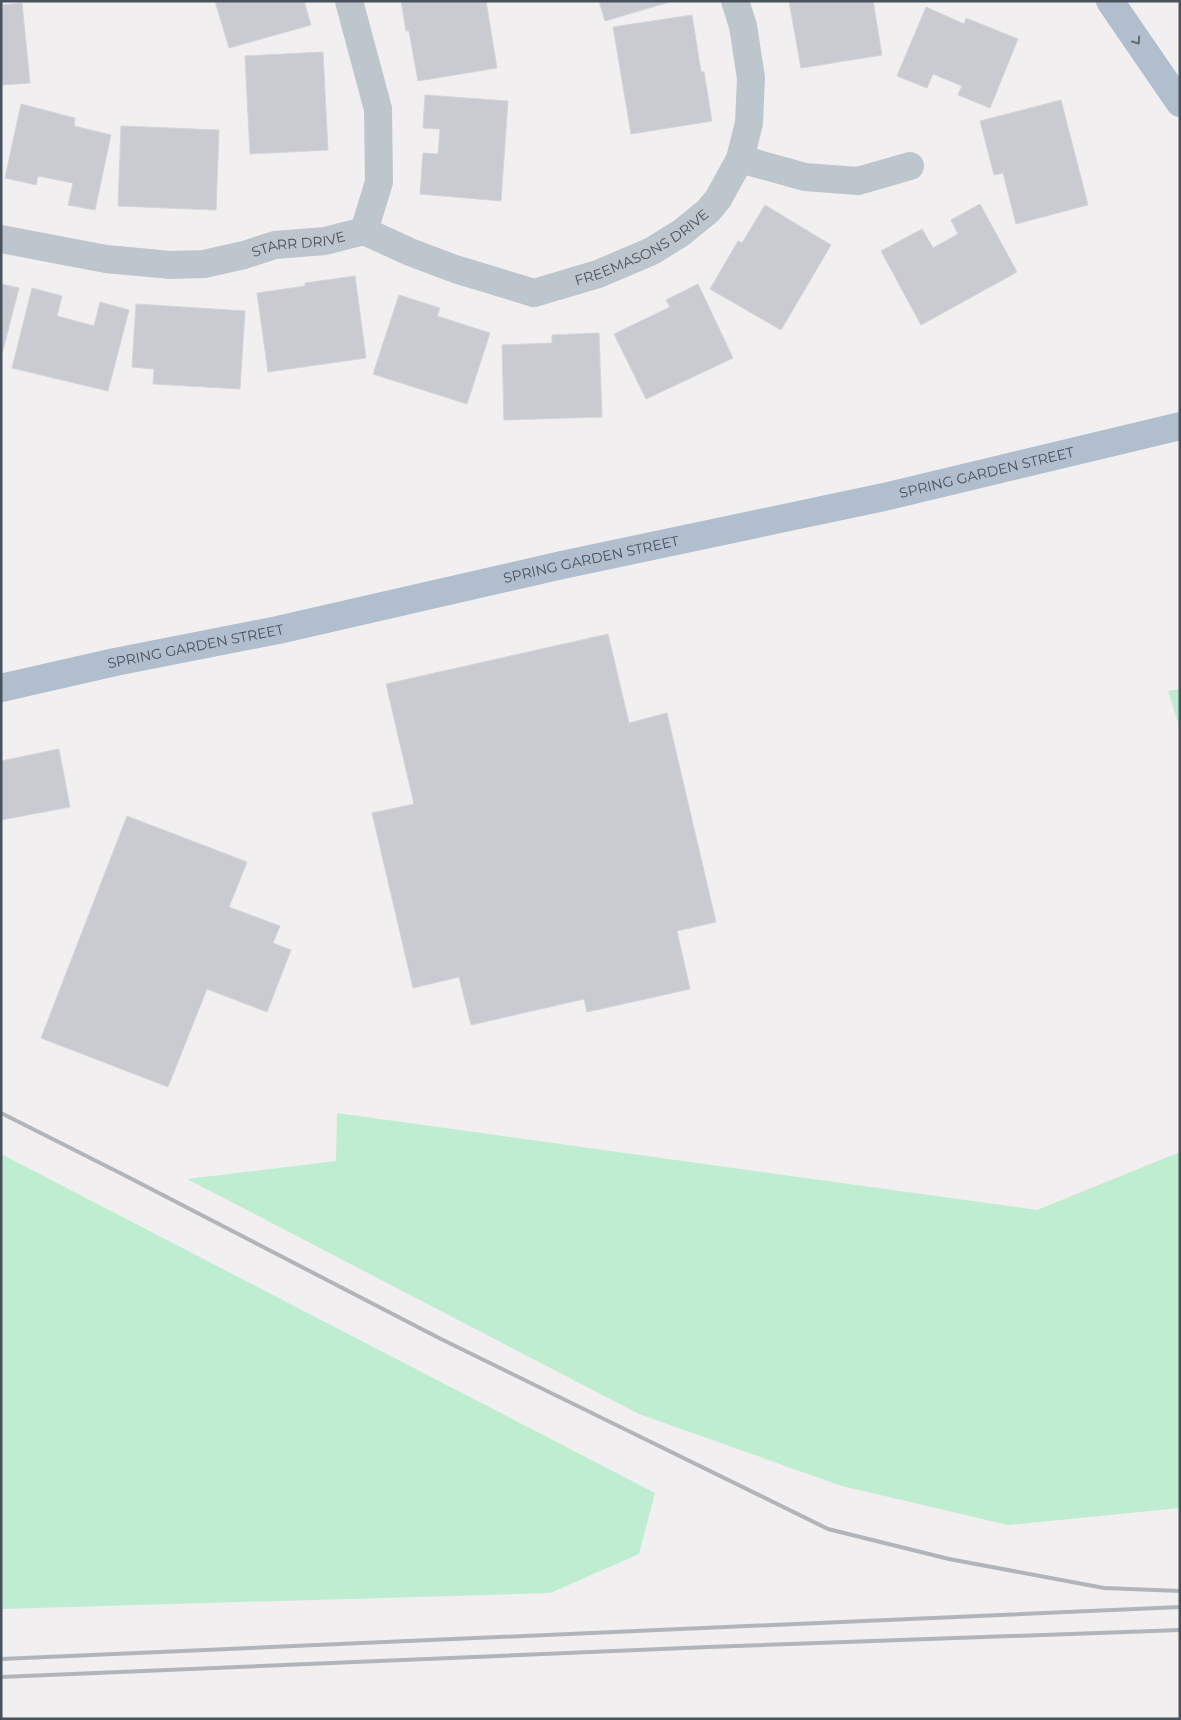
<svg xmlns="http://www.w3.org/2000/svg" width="1181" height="1720" viewBox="0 0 1181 1720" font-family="Montserrat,sans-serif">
<rect width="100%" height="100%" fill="#f1efef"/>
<g fill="#bfedd1">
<path d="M1180,689V729L1168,691Z"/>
<path d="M337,1113L1037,1210L1180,1152V1508L1008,1525L842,1486L639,1414L187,1179L336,1161Z"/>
<path d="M1,1154L655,1493L639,1554L550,1593L1,1609Z"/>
</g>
<g fill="#c9cbd1" stroke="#d3d5da">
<path d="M215,1H304L311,25L229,48Z"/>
<path d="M401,1H486L497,68L418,81L409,31H406Z"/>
<path d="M599,1H673L605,21Z"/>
<path d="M789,1H873L882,55L801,68Z"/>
<path d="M22,3L30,83L1,85V5Z"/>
<path d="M926,7L964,24L966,18L1018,39L990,108L958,95L962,86L933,74L927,88L897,76Z"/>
<path d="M692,15L701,72H704L712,121L631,134L613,27Z"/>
<path d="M323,52L328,150L250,154L245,56Z"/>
<path d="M425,95L508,101L501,201L420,194L423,153L438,154L440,129L423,128Z"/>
<path d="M1061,100L1088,205L1016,224L1003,173L994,175L980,121Z"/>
<path d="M21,104L75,118L74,126L111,135L95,210L68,205L73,183L38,176L36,185L5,178Z"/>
<path d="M121,126L219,130L216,210L118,206Z"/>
<path d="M980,204L1017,272L921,325L881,251L922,229L933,248L958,234L951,220Z"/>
<path d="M765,205L831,245L781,330L710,289L738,241L742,243Z"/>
<path d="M355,276L366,358L268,372L257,293L305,286V283Z"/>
<path d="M1,284L19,288L1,358Z"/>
<path d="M698,284L733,358L646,399L614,334L670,307L666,300Z"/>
<path d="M32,288L62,296L57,316L94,326L100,302L129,310L108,391L12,368Z"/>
<path d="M399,295L440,308L437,316L490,333L467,404L373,374Z"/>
<path d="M136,304L245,311L240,389L153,384L154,369L132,367Z"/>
<path d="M599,333L602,417L504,420L502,345L552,343V335Z"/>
<path d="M608,634L629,723L667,713L716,922L677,931L690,989L587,1012L584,999L471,1025L459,977L413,988L372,813L414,804L386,684Z"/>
<path d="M59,749L70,807L1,820V761Z"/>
<path d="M127,816L247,862L229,907L280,926L273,943L291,950L267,1012L207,989L168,1087L41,1038Z"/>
</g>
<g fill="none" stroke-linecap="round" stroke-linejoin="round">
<g stroke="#bec6cd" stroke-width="28">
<path d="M349,1L378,109L379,182L364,231"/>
<path d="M740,159L805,177L858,181L910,166"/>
<path id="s1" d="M364,231L410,252L455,269L534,293L598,274L652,251L681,233L708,211L718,199L740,159L749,123L751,78L743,26L735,1"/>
<path id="s2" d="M1,239L106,259L171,265L204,264L244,255L275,245L325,241L364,231"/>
</g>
<g stroke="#b0becd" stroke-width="28">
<path d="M1110,1L1180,103"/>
<path id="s3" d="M1,688L115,662L278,630L562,565L884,497L1180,426"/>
</g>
<g stroke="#b1b4b9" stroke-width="4">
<path d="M1,1113L126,1176L439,1338L828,1529L949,1559L1104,1588L1180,1591"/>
<path d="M1,1659L1180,1607"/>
<path d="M1,1677L708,1647L1180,1630"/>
</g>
</g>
<defs><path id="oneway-chevron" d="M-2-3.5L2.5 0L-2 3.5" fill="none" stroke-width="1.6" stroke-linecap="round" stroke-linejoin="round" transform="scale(1.25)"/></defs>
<use stroke="#626d78" href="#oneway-chevron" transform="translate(1137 41) rotate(55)"/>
<g text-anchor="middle" stroke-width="4" stroke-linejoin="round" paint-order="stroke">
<g font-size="14" fill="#48525c" stroke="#fff">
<text dy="5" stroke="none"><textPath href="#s2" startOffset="302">STARR DRIVE</textPath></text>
<text dy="5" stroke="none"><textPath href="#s1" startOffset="299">FREEMASONS DRIVE</textPath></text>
<text dy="5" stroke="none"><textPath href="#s3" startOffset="1009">SPRING GARDEN STREET</textPath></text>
<text dy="5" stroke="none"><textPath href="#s3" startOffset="604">SPRING GARDEN STREET</textPath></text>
<text dy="5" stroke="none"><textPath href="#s3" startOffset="199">SPRING GARDEN STREET</textPath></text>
</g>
</g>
<rect width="1181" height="1720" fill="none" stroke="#48525c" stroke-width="5"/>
</svg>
